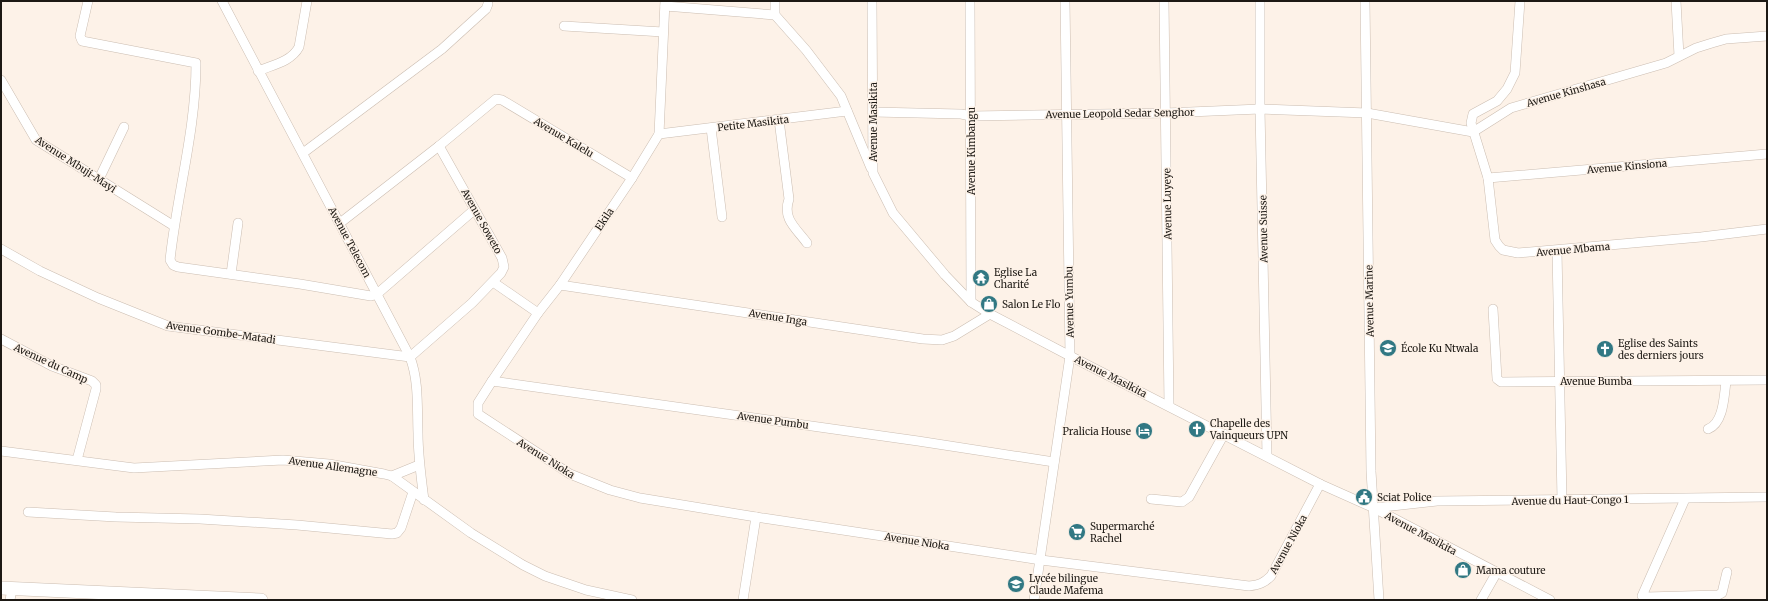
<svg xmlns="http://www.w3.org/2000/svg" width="1768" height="601" viewBox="0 0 1768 601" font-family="Merriweather,serif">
<rect width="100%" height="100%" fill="#fdf2e8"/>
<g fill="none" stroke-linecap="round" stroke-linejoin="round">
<g stroke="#cbbdb1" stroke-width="10">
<g id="minor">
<path d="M88,1L80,36L82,41L196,63C196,130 177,194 170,260L173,265L178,267L300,284L371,296L377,294L474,210"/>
<path d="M222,1L410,357C419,381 417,407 418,433C418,455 421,477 424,500"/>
<path d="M665,1L659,134L632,178L560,285L538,313L492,381L478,403V414L570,474L610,490L640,498L756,517L1041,560L1249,586C1259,585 1264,583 1271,576L1320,484"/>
<path d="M775,1V15L806,50L841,96L871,168"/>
<path d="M872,1L873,173L893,213L945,275L971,302L990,314L1070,356L1320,484L1374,508L1550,600"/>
<path d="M970,1L971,302"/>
<path d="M1164,1L1169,406"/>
<path d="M1260,1V109L1267,456"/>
<path d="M1365,1L1371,471L1379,600"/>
<path d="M1520,1L1515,73L1507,89L1497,101L1473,114L1471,123L1488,178L1495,240L1499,246L1503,250L1518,253L1701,237L1767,229"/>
<path d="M1676,1L1679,56"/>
<path d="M665,6L775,15"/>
<path d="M564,26L663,32"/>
<path d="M258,71C272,65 291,62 299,47L307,1"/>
<path d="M1,80L36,140L174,226"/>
<path d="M873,112L961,114L971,116L1166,113L1260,109L1367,113L1473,132L1511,108L1666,63L1696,48L1712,43L1726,39L1767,36"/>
<path d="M779,120L789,199C782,219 796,228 807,243"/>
<path d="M711,128L722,217"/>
<path d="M659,134L847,111"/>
<path d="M303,153L442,49L486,9L488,4"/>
<path d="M1488,178L1767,154"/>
<path d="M99,179L124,127"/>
<path d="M340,223L439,146L496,99L502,100L632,178"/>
<path d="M1,249L40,271L98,298L168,326L410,357L472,303L501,273L504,267L502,258L439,146"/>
<path d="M1557,251L1562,500"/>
<path d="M231,274L238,223"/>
<path d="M493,282L538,313"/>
<path d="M560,285L923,339L942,340L954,336L990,314"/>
<path d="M1493,309L1497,379L1501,382L1767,380"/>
<path d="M1,339L52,366L92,381L96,385V389L77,460"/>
<path d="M492,381L918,441L1054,462"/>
<path d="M1708,429C1724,423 1724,395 1726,382"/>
<path d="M1,451L134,468L283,460L329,464L384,474L392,476L471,533L523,565L545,576L586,590L632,600"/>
<path d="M392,476L419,465"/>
<path d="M1151,499L1182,502L1189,497L1224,434"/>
<path d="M1685,499L1642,596L1646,597L1718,595L1722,593L1727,572"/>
<path d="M1374,508L1437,501L1767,497"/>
<path d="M28,512L116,517L200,519L297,525L392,534L397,533L401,528L413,492"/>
<path d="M10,600L12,589"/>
<path d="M743,600L756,517"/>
<path d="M1034,600L1070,356L1065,1"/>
<path d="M1481,600L1497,572"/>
</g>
</g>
<g stroke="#cbbdb1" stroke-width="14">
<path id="highway" d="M1,588L261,600"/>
</g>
<use href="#minor" stroke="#fff" stroke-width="9"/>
<use href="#highway" stroke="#fff" stroke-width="13"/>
</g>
<defs>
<g id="temple-disc" transform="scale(0.9)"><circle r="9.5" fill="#317883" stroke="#fdf2e8"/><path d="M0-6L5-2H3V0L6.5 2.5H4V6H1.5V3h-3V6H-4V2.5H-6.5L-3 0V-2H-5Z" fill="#fff"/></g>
<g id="shop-disc" transform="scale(0.9)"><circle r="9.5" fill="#317883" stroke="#fdf2e8"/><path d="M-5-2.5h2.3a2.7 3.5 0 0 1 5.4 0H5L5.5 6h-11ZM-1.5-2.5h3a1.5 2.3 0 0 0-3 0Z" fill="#fff"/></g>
<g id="school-disc" transform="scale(0.9)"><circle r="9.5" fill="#317883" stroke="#fdf2e8"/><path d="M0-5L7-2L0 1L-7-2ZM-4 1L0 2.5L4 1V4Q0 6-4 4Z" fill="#fff"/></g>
<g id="church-disc" transform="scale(0.9)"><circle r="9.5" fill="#317883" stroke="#fdf2e8"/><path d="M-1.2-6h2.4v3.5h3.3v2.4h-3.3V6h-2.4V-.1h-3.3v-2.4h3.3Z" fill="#fff"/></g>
<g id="hotel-disc" transform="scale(0.9)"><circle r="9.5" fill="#317883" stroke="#fdf2e8"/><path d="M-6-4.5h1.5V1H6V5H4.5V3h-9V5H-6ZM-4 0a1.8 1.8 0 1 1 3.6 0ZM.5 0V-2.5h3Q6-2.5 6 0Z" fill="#fff"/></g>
<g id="civic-disc" transform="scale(0.9)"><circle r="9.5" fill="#317883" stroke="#fdf2e8"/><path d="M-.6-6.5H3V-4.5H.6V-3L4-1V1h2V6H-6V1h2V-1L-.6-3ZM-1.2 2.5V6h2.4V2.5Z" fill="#fff"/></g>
<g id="supermarket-disc" transform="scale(0.9)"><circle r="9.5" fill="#317883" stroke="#fdf2e8"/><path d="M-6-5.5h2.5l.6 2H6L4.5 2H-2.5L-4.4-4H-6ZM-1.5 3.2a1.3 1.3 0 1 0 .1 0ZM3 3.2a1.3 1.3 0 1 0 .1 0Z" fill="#fff"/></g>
</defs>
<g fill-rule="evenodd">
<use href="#temple-disc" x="981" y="278"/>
<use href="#shop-disc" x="989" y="304"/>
<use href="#school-disc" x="1388" y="348"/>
<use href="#church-disc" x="1605" y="349"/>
<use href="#church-disc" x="1197" y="429"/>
<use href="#hotel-disc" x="1144" y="431"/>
<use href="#civic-disc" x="1364" y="497"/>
<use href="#supermarket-disc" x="1077" y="532"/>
<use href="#shop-disc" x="1463" y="570"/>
<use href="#school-disc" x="1016" y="584"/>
</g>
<g text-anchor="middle" stroke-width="3" stroke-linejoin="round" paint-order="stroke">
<g font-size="10" fill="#1d1914" stroke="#fdf2e8">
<text transform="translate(1566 92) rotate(-16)" y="4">Avenue Kinshasa</text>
<text transform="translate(1120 113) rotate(-1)" y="4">Avenue Leopold Sedar Senghor</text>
<text transform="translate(873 122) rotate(-90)" y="4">Avenue Masikita</text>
<text transform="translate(753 123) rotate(-7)" y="4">Petite Masikita</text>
<text transform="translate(564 137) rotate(31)" y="4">Avenue Kalelu</text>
<text transform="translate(971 151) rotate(-90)" y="4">Avenue Kimbangu</text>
<text transform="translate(76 164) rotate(33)" y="4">Avenue Mbuji-Mayi</text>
<text transform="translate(1627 166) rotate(-5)" y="4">Avenue Kinsiona</text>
<text transform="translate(1167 204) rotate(-91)" y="4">Avenue Luyeye</text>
<text transform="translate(604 219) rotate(-56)" y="4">Ekila</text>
<text transform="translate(482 221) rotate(61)" y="4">Avenue Soweto</text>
<text transform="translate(1263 229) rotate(-91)" y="4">Avenue Suisse</text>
<text transform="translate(350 242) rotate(62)" y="4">Avenue Telecom</text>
<text transform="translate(1573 249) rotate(-5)" y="4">Avenue Mbama</text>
<text transform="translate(1369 301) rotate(-91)" y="4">Avenue Marine</text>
<text transform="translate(1069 302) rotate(-91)" y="4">Avenue Yumbu</text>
<text transform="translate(778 317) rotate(9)" y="4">Avenue Inga</text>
<text transform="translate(221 332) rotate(8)" y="4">Avenue Gombe-Matadi</text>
<text transform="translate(51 363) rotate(25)" y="4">Avenue du Camp</text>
<text transform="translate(1111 376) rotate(27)" y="4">Avenue Masikita</text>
<text x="1596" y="385">Avenue Bumba</text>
<text transform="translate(773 420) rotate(8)" y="4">Avenue Pumbu</text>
<text transform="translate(546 458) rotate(32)" y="4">Avenue Nioka</text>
<text transform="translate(333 466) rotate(8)" y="4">Avenue Allemagne</text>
<text transform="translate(1570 500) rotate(-1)" y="4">Avenue du Haut-Congo 1</text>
<text transform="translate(1421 533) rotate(28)" y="4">Avenue Masikita</text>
<text transform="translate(917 541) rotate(9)" y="4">Avenue Nioka</text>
<text transform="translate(1288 544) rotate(-61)" y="4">Avenue Nioka</text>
</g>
<g font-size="10" fill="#1d1914" stroke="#fdf2e8" text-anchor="start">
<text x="994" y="276">Eglise La<tspan x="994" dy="12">Charité</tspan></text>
<text x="1002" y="308">Salon Le Flo</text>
<text x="1618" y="347">Eglise des Saints<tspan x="1618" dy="12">des derniers jours</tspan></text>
<text x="1401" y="352">École Ku Ntwala</text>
<text x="1210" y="427">Chapelle des<tspan x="1210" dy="12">Vainqueurs UPN</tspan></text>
<text x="1131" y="435" text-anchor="end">Pralicia House</text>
<text x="1377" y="501">Sciat Police</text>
<text x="1090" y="530">Supermarché<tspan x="1090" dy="12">Rachel</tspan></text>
<text x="1476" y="574">Mama couture</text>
<text x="1029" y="582">Lycée bilingue<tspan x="1029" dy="12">Claude Mafema</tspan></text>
</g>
</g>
<rect width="1768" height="601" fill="none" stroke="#1d1914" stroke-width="4"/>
</svg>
